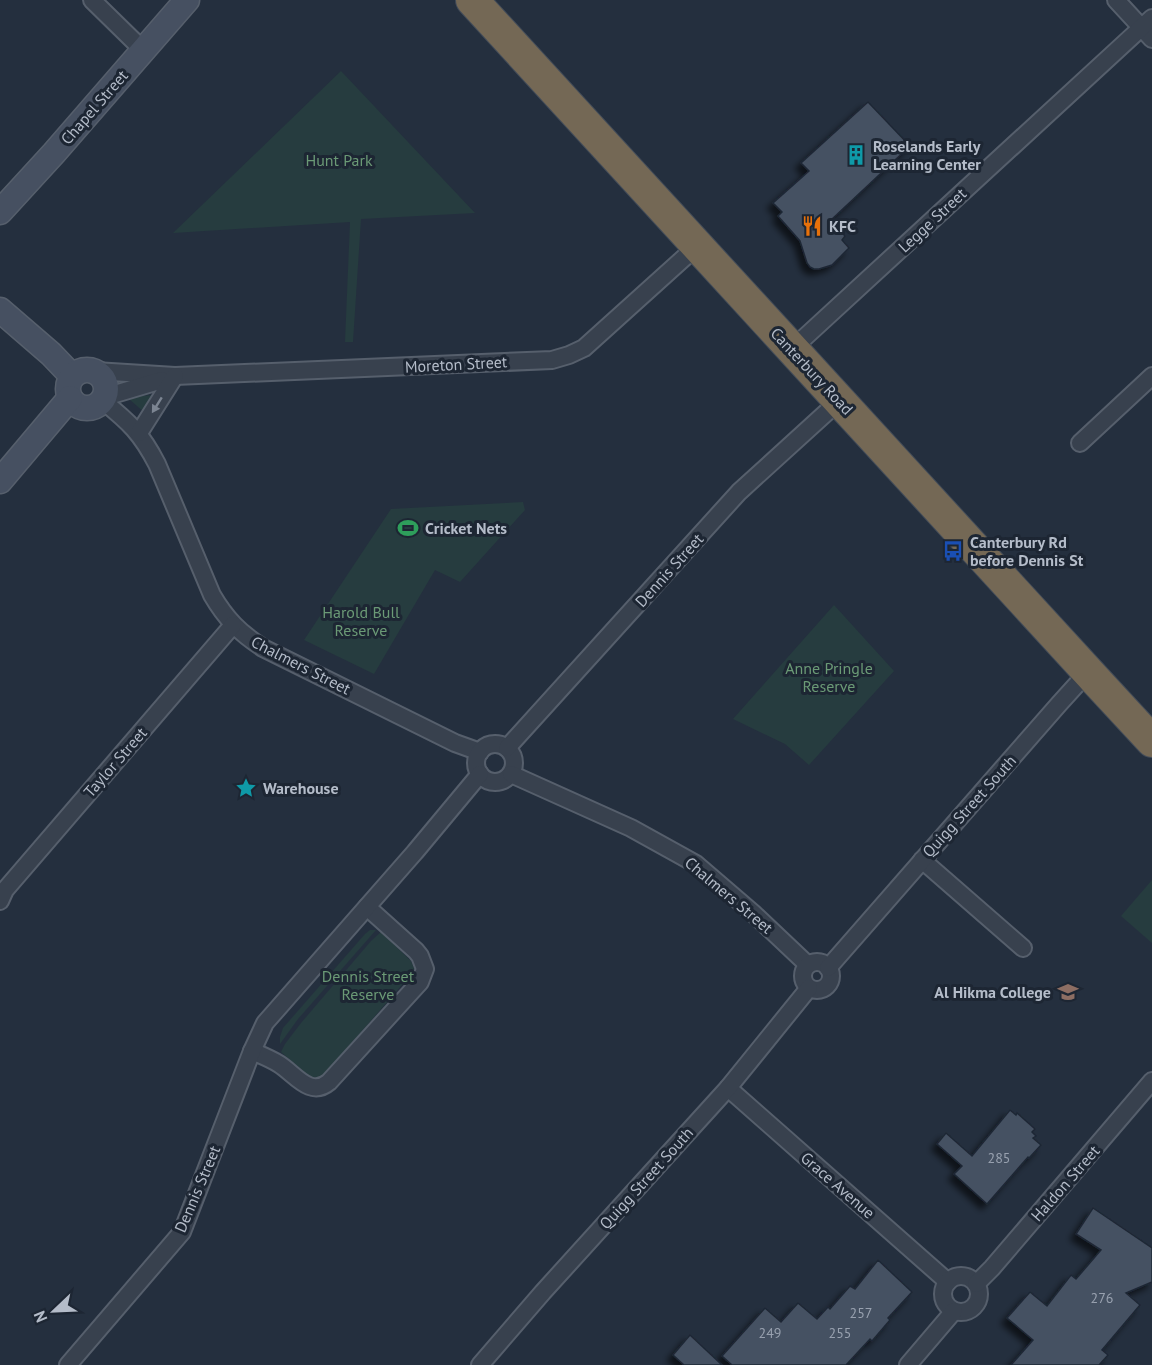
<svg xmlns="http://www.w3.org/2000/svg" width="1152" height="1365" viewBox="0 0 1152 1365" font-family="'PT Sans',sans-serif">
<defs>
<filter id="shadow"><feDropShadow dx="-5.5" dy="5.5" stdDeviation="3" flood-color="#0009"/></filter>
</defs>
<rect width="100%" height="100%" fill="#242f3e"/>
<g fill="#263c3f">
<path d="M341,71L475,213L361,219L353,342H345L350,222L173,233Z"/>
<path d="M154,395L145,413L129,399L130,397Z"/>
<path d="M523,502L525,510L460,582L435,570L374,674L304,640L391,509Z"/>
<path d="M834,605L894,671L809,765L785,744L733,719Z"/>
<path d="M1152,880V943L1121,916Z"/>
<path d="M370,930H376L298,1019L280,1044V1037L283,1028L365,934Z"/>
<path d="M381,932L411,961L414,968L413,972L324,1075L319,1078H311L281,1052L285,1044L301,1023L371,941Z"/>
</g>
<g fill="#455162" stroke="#1f2835" stroke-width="1.5" filter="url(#shadow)">
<path d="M868,102L910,146L831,220L845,236L842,240L849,248L832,265L819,269H814L810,267L807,263L800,241L778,216L782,212L773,203L809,171L801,163Z"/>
<path d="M1010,1110L1016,1115L1017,1113L1035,1129L1032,1132L1036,1136L1033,1138L1041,1145L1029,1158L1028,1157L987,1204L954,1174L962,1166L937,1144L946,1133L972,1156Z"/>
<path d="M1093,1208L1152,1248V1282L1126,1293L1140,1305L1102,1350L1108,1355L1099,1365H1011L1033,1340L1007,1318L1030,1292L1047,1306L1071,1275L1076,1279L1101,1250L1076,1234Z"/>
<path d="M878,1260L912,1292L888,1318L890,1320L872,1341L870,1339L846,1365H732L722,1356L765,1308L781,1322L798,1303L817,1319L828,1307L830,1309L850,1286L855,1289Z"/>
<path d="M690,1335L722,1365H684L673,1355Z"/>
</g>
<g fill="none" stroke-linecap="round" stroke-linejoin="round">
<g stroke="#565f6c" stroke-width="20">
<g id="street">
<path d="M92,0L143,50"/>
<path d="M1116,0L1152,39"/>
<path d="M792,349L1152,18"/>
<path d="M95,371L175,376L552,360L569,355L584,348L696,247"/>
<path d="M105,397L162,380"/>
<path d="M103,401C129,422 141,433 157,464L212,595C226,619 240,633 263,648L455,743L480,752"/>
<path d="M139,433L175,376"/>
<path d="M1080,443L1152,376"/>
<circle cx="495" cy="763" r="19"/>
<path d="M507,748L739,492L839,401"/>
<path d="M511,774L631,828L696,864L753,913L808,965"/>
<path d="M922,860L1023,948"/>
<path d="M0,901L5,890L233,625"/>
<circle cx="817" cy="976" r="14"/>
<path d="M828,968L1059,704L1088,672"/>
<path d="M252,1051C261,1055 271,1059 279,1064C295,1074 310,1098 329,1082L420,982L425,969L420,956L416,951L367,907"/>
<path d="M728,1088L948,1282"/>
<circle cx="961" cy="1294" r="18"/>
<path d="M976,1284L992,1268L1152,1081"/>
<path d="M68,1365L182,1232L252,1051L265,1023L415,852L480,774"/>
<path d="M480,1365L543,1292L728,1088L809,988"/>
<path d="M908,1365L954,1311"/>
</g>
</g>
<g stroke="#565f6c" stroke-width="27">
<g id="secondary">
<path d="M0,212L54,153L187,0"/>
<path d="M0,310L51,354L72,376"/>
<circle cx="87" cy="389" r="19"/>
<path d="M0,481L70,398"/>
</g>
</g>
<g stroke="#434c59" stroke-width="34">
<path id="highway" d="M472,0C697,248 924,495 1152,741"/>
</g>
<use href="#street" stroke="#38414e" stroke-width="16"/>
<use href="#secondary" stroke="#465061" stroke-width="24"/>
<use href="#highway" stroke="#746855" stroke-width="32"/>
</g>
<defs><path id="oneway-solid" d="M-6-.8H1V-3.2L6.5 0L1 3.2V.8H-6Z" transform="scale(1.5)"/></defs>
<use fill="#7c8592" href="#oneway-solid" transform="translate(157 405) rotate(122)"/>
<defs>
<g id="building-bare" transform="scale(1.62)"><path d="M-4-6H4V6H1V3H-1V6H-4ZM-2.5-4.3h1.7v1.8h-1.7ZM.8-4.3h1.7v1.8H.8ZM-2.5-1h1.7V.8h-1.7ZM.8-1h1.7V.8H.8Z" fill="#0f9aa8" stroke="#1d2633" stroke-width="2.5" paint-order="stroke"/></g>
<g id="restaurant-bare" transform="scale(1.62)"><path d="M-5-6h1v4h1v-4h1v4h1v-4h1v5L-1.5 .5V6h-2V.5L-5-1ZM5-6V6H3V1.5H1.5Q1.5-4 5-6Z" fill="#e8710a" stroke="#1d2633" stroke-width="2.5" paint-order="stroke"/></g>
<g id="stadium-bare" transform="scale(1.62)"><path d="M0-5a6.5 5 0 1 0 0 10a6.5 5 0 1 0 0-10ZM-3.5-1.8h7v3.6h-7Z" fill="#2e9e5b" stroke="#1d2633" stroke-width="2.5" paint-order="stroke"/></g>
<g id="bus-bare" transform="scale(1.62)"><path d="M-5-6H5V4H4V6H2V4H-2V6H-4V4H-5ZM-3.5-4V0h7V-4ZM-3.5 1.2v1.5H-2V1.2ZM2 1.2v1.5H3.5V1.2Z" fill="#1a4fb4" stroke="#1d2633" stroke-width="2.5" paint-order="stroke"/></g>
<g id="sight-bare" transform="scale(1.62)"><path d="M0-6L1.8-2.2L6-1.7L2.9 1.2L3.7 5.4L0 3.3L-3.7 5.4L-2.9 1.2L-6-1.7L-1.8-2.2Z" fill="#0f9aa8" stroke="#1d2633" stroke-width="2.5" paint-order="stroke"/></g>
<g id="school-bare" transform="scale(1.62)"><path d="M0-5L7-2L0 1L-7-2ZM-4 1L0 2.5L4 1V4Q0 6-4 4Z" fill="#8d6e63" stroke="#1d2633" stroke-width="2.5" paint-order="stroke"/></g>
</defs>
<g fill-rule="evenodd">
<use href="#building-bare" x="856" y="155"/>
<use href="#restaurant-bare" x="812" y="226"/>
<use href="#stadium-bare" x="408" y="528"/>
<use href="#bus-bare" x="953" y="551"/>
<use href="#sight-bare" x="246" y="788"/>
<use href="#school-bare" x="1068" y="992"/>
</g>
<g text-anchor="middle" stroke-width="6" stroke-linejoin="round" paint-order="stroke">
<g font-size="14" fill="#98a1af">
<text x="999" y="1163">285</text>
<text x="1102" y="1303">276</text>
<text x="861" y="1318">257</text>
<text x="770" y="1338">249</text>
<text x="840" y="1338">255</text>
</g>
<g font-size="16" fill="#b4bcc9" stroke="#1d2633">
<text transform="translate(94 107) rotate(-49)" y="6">Chapel Street</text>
<text transform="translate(932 220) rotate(-43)" y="6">Legge Street</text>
<text transform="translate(456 364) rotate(-3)" y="6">Moreton Street</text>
<text transform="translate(812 371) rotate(47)" y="6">Canterbury Road</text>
<text transform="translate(669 570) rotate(-48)" y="6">Dennis Street</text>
<text transform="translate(301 665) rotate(27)" y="6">Chalmers Street</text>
<text transform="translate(115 762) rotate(-49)" y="6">Taylor Street</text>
<text transform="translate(969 806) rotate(-48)" y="6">Quigg Street South</text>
<text transform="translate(729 895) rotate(40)" y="6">Chalmers Street</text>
<text transform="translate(646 1178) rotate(-48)" y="6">Quigg Street South</text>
<text transform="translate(1065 1183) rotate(-49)" y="6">Haldon Street</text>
<text transform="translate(838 1185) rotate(41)" y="6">Grace Avenue</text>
<text transform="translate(197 1189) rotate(-67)" y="6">Dennis Street</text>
</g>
<g font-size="16" font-weight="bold" fill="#b4bcc9" stroke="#1d2633" text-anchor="start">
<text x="873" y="152">Roselands Early<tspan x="873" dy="18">Learning Center</tspan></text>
<text x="829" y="232">KFC</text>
<text x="425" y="534">Cricket Nets</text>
<text x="970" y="548">Canterbury Rd<tspan x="970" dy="18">before Dennis St</tspan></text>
<text x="263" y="794">Warehouse</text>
<text x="1051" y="998" text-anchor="end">Al Hikma College</text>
</g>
<g font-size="16" fill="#6b9a76" stroke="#1d2633">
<text x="339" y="166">Hunt Park</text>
<text x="361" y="618">Harold Bull<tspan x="361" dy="18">Reserve</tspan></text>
<text x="829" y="674">Anne Pringle<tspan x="829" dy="18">Reserve</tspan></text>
<text x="368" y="982">Dennis Street<tspan x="368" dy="18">Reserve</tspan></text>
</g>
</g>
<g transform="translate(54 1311) rotate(247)" stroke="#1d2633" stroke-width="4.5" paint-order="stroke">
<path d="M0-4.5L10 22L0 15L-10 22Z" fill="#b4bcc9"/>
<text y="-9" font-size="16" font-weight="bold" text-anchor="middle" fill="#b4bcc9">N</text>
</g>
</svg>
